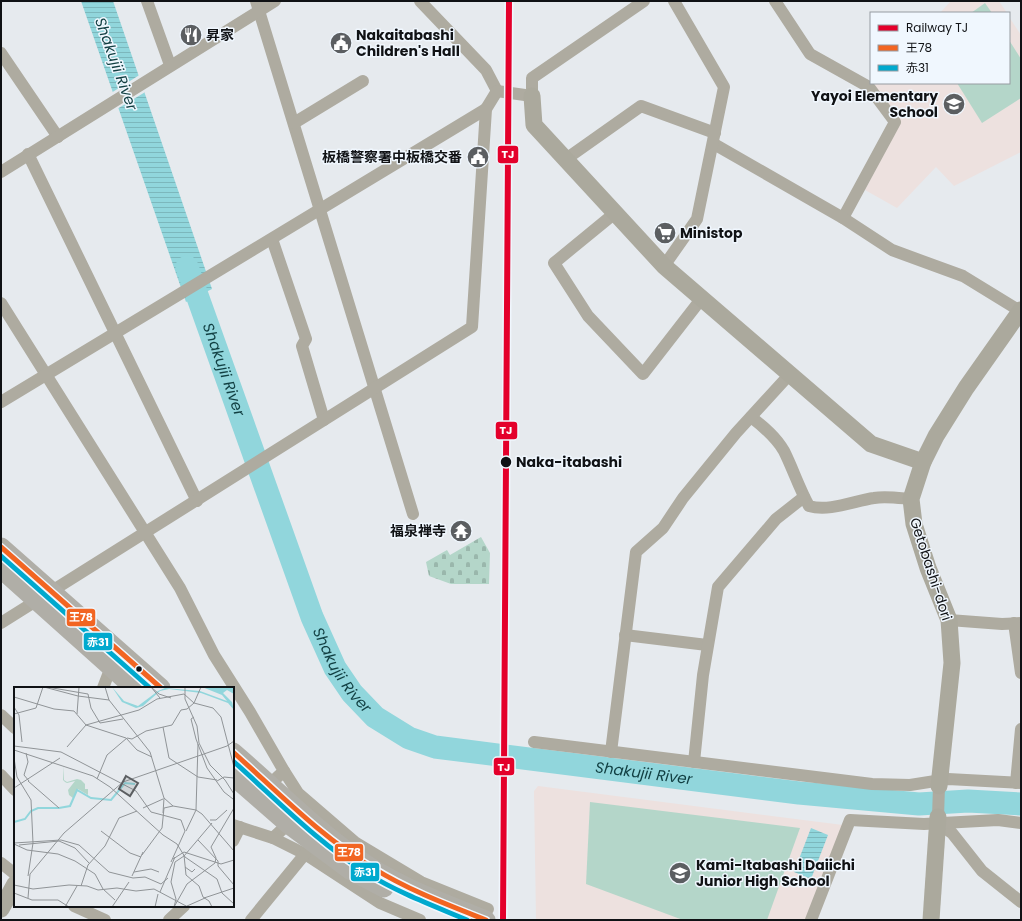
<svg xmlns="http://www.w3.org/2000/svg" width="1022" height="921" viewBox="0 0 1022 921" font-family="Poppins,'Noto Sans JP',sans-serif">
<defs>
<pattern id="cemetery-stones" width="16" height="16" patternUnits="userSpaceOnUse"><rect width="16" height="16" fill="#b4d6c9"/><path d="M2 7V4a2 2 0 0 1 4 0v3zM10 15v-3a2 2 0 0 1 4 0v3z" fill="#9ab7ac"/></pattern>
<pattern id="water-rules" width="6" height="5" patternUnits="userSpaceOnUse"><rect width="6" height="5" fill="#91d6dc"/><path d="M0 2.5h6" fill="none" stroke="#7cb7bc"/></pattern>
</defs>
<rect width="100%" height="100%" fill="#e6eaee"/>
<g fill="#ede1df">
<path d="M951,1H999L1007,13H940Z"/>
<path d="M1009,17L1021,35V152L954,186L936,167L897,208L865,190L900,123L874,86L876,83H1009Z"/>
<path d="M538,786L843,825L807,920H536L534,791Z"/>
</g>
<g fill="#b4d6c9">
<path d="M985,3L992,13H971Z"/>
<path d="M1009,40L1021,59V98L982,123L957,83H1009Z"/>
<path d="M590,802L800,828L767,920H683L586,884Z"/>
</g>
<path fill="url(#cemetery-stones)" d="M481,537L490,553L489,584H451L429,576L426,562L447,550L450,555Z"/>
<g fill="url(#water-rules)">
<path d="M81,1H113L212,289L186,302Z"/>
<path d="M811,828L828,835L811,879L794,872Z"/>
</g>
<path fill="#e6eaee" d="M141,74L147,91L117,109L111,93Z"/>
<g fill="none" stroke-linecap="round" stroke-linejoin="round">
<path stroke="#91d6dc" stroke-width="23" id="s1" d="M187,267L312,617L335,668L352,693L375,717L409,738L435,747L799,793L919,804L968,801L1021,804"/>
<g stroke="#aeaba0" stroke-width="12">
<path d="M147,1L170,65"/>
<path d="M256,1L413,514"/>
<path d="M420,1L486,70L497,91"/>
<path d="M775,1L810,54L869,87L895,122L843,218"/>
<path d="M1,53L58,137"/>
<path d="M497,91L532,96V78L644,1"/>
<path d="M294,123L363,81"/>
<path d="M714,144L843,218L892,250L963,276L1020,311"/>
<path d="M28,154L197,501"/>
<path d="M566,159L641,106L715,133"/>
<path d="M1,172L275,1"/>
<path d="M615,213L554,263L588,316L643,374L702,298"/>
<path d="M272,239L306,339L302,346L324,420"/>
<path d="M664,266L697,219L724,87L674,1"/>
<path d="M1,303L180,588L214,655L250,712L284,771L270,784"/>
<path d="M1,402L486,109"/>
<path d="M751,417C764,427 776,437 784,451C793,469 799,488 809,506C829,512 854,501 874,498C885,496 899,498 911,499"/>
<path d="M949,620L1002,624L1021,623"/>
<path d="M1,623L472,327L486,109L497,91"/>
<path d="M1014,623L1021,673"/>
<path d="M625,635L707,645"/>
<path d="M103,688L111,667"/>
<path d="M1,715L15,728"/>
<path d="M534,742L872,784L910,785L948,779L1021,783"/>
<path d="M611,752L636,552L663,528L683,498L736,433L790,374"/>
<path d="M694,762L703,675L718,587L776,519L804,497"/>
<path d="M284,771L298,793L356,843L421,882L488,909"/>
<path d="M1,775L15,790"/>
<path d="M1016,783L1021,729"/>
<path d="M938,817L939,786"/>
<path d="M938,823L952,833L982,871L1021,902"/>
<path d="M233,825L273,838L288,824"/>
<path d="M273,838L305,854L380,903L420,920"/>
<path d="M233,841L240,827"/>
<path d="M1,863L15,874"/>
<path d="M74,906L105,920"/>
<path d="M169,920L184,906"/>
<path d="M251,920L305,854"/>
<path d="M811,920L850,820L924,824L998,820L1021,823"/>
</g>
<g stroke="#aba99d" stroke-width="17">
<path d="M532,96L534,125L664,266L871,444L923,462"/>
<path d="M939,786L952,663L949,620L928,568L914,524L911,499L923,462L936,436L966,388L1021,310"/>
<path d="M1,909L15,884"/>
<path d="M931,920L938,817"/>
</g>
<g stroke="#b0aea7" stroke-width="19">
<path d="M1,547L161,688"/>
<path d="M1,569L134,688"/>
<path d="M233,752C274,787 313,827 357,858C396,886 442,902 486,920"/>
<path d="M233,776L288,824L350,870L384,888"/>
</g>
<g stroke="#f0f7fe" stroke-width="8">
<g id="bus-1">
<path d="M1,547L161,688"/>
<path d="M233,752C278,792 321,837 373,868C408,890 448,905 486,920"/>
</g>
</g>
<g stroke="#f0f7fe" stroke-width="8">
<g id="bus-2">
<path d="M1,556L150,688"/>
<path d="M233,761C277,800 318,843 368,874C399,893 434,906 467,920"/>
</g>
</g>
<use href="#bus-1" stroke="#f26522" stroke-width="5"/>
<use href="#bus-2" stroke="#00a9ce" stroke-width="5"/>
<g stroke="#f0f7fe" stroke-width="9">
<path id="rail-1" d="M503,920L509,1"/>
</g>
<use href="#rail-1" stroke="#e4002b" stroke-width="6"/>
</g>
<defs>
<g id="restaurant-disc" transform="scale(1.15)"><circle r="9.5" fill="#5b5e61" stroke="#f0f7fe"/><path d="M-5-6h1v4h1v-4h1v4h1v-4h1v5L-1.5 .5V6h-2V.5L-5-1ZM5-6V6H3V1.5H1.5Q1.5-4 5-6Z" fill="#fff"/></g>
<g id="civic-disc" transform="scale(1.15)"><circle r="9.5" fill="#5b5e61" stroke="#f0f7fe"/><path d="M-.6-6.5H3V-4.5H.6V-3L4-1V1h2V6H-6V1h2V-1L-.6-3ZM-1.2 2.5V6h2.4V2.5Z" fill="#fff"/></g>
<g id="school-disc" transform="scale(1.15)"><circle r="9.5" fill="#5b5e61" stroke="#f0f7fe"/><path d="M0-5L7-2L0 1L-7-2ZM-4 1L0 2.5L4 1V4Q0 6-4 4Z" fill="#fff"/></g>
<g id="supermarket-disc" transform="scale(1.15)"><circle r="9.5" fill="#5b5e61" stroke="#f0f7fe"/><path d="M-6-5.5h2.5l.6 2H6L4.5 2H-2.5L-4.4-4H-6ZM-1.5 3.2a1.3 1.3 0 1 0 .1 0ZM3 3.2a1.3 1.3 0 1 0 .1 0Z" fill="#fff"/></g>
<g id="temple-disc" transform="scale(1.15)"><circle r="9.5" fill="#5b5e61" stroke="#f0f7fe"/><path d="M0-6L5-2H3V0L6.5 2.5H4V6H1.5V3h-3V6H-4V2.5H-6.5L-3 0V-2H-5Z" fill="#fff"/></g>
</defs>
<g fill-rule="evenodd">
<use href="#restaurant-disc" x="191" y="35"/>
<use href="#civic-disc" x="341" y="43"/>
<use href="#school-disc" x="954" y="104"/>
<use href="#civic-disc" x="478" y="157"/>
<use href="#supermarket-disc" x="665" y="233"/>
<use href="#temple-disc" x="461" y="531"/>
<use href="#school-disc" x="680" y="873"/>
</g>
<g fill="#101215" stroke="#f0f7fe" stroke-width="1.5">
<circle cx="506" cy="462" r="6"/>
<circle cx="139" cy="669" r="3.5"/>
</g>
<g text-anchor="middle" stroke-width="3" stroke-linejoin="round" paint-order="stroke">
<g font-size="14" font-weight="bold" fill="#101215" stroke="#f0f7fe" text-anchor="start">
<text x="206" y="40">昇家</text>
<text x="356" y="40">Nakaitabashi<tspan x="356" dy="16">Children's Hall</tspan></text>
<text x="938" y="101" text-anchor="end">Yayoi Elementary<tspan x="938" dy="16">School</tspan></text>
<text x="462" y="162" text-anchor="end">板橋警察署中板橋交番</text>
<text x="680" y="238">Ministop</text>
<text x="446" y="536" text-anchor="end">福泉禅寺</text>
<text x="696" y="870">Kami-Itabashi Daiichi<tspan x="696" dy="16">Junior High School</tspan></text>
</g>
<g font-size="14" font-weight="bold" fill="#101215" stroke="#f0f7fe" text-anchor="start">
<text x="516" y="467">Naka-itabashi</text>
</g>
<g font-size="14" fill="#101215" stroke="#f0f7fe">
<text transform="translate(931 569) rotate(72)" y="5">Getobashi-dori</text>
</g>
<g font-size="15" font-style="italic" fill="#113f42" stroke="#f0f7fe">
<text transform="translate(116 64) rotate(70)" y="5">Shakujii River</text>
<text dy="5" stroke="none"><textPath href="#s1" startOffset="109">Shakujii River</textPath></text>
<text dy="5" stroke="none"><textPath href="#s1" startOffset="433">Shakujii River</textPath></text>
<text dy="5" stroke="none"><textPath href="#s1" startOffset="769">Shakujii River</textPath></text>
</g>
</g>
<g transform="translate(14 687)">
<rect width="220" height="220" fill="#e6eaee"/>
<path d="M49,79L50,93L53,95L63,92L67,93L71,97V102H74V108L64,102L59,111L55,108L54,103L61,94L53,96L51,95L49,93Z" fill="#b4d6c9"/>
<path d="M98,0L110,14L124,19L144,4L151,1L186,4L213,14L208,8L188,0H219L220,7L213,3L209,6L218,15L220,23L214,16L187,6L155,2L146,4L129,19L122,21L108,15Z" fill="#91d6dc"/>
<path fill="none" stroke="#91d6dc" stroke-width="2" d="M0,135L11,132L17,124L24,121H45L56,119L63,103L77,111L97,113L111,96L121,97"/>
<path fill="none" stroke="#909497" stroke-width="1" d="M30,0L64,9L95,13M33,0L74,7L77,21L86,36L109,32M91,0L95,13L136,65L150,111L159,119L182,123L188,127L220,164M137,0L146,11M137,0L145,7L157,11M171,0V12L183,39L185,56L196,78L211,93L220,107M0,10L40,22L60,24L72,38L112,51L123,63L138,70M180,16L199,21L207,30L220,80M180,16L187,0M0,20L5,28L8,55M0,27L22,21L29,0M63,27L65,0M180,30L177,32L182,52L193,81L210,105L219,112M149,40L155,71L184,90L203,93M0,59L47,65L122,104L137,125L167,133L171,144L157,175M53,60L72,38L125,23L143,12L170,7L180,16L173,22L167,23L158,38L132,44L118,52L113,51L93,68L83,92M0,63L79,89L96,100L149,148L163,157L171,170L203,192L208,206L220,217M12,66L14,75L10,88L15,94M0,71L3,90M3,90L17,113L19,156M14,94L45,121M203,94L210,90L220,91M0,101L46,71M129,121L149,112M182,123L184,57M149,126L150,111M196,133H202L213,123M87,144L116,166L127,170M172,144L182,123M184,153L204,174V179L220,198M0,156L47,153L65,158L95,185L119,191L131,190L147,197L154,191M0,157L13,163L44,167L61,174L81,187L89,202L101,213M5,158L45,154L61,161L75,176M128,168L148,141L150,121L159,119M170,168L172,188L185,199L189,210L195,214L198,220M159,172L170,165L207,177L220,173M171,180L178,185L181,182M120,185L137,182L145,185M14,189L19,156M118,189L129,165M0,198L19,202L55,198L73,199L84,203L103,201L122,204L140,202L174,220M67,199L74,178L91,159L105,131L123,124M146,205L161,170M0,206L18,213H44L55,220M14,211L16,187L50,146L109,95L213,59L220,54M190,211L220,201M173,219L191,211M51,220L63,199M98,220L115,195M141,220L144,207M160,220L162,212L157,195L161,175L170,169L198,136M160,220L173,197L201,176L202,171L197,160L220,121"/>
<path fill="#5b5e61" fill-opacity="0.15" stroke="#5b5e61" stroke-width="2" d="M112,89L124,96L116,109L105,102Z"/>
<rect width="220" height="220" fill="none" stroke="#101215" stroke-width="2"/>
</g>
<g stroke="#f0f7fe" stroke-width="1.5">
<rect x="497" y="145" width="22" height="19" rx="4" fill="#e4002b"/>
<rect x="495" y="421" width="23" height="19" rx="4" fill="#e4002b"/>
<rect x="66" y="608" width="30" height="19" rx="4" fill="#f26522"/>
<rect x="83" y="632" width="30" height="19" rx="4" fill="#00a9ce"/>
<rect x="493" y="757" width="22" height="19" rx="4" fill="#e4002b"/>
<rect x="334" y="843" width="30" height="19" rx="4" fill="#f26522"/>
<rect x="350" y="862" width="30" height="20" rx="4" fill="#00a9ce"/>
</g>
<g font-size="11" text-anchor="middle" font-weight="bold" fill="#fff">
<text x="508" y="158">TJ</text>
<text x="506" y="434">TJ</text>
<text x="81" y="621">王78</text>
<text x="98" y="646">赤31</text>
<text x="504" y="771">TJ</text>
<text x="349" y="856">王78</text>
<text x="365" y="876">赤31</text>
</g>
<rect width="1022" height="921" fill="none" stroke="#101215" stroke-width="4"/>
<rect x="870" y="12" width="140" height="72" fill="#f0f7fe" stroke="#969ba1"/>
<rect x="878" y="25" width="20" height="6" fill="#e4002b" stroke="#969ba1"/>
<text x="906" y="32" font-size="12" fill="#101215">Railway TJ</text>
<rect x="878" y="45" width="20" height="6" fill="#f26522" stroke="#969ba1"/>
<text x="906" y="52" font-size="12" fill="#101215">王78</text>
<rect x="878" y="65" width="20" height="6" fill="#00a9ce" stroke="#969ba1"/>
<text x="906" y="72" font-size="12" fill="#101215">赤31</text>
</svg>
